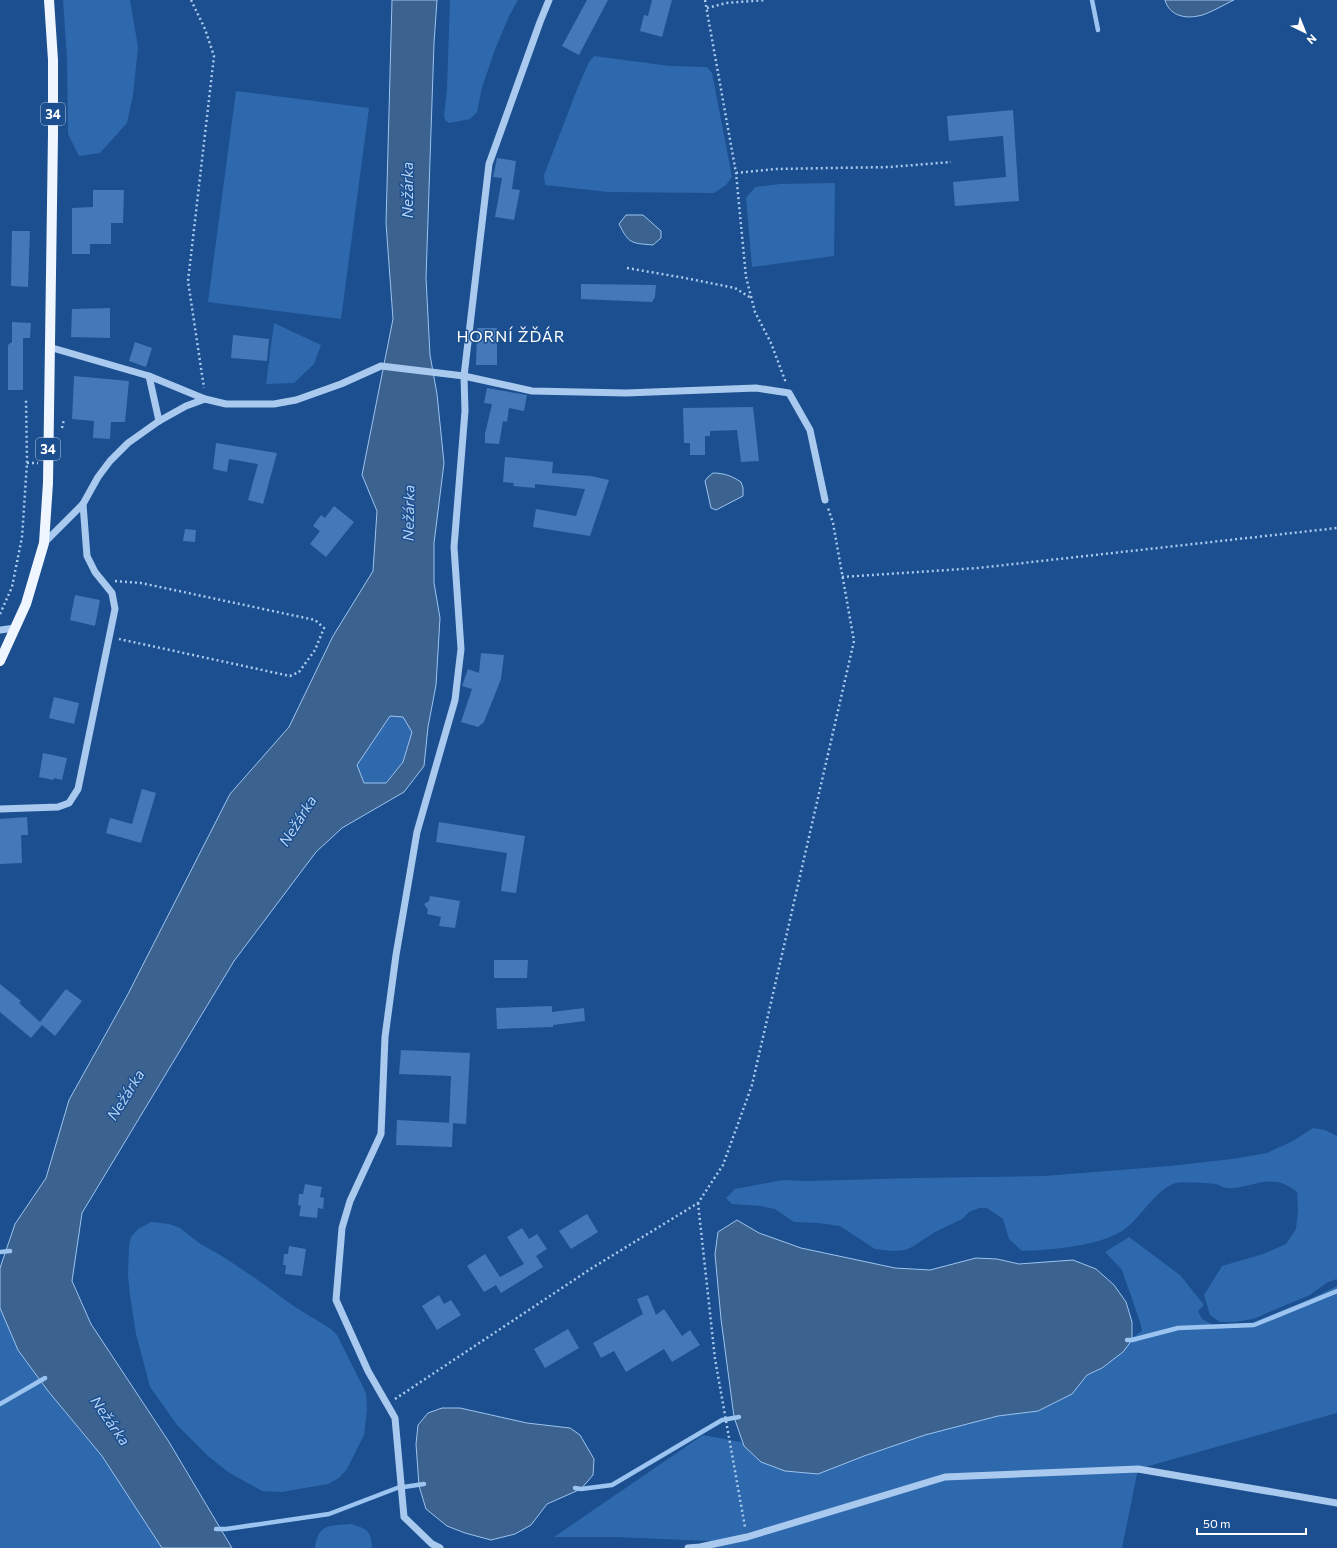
<svg xmlns="http://www.w3.org/2000/svg" width="1337" height="1548" viewBox="0 0 1337 1548" font-family="Commissioner,sans-serif">
<rect width="100%" height="100%" fill="#1b4f8f"/>
<g fill="#2e69ad">
<path d="M63,0H130L138,47L133,95L127,123L100,153L79,156L68,134L67,59Z"/>
<path d="M450,0H518L509,16L496,47L482,87L477,112L470,119L449,123L445,120L444,116L447,89Z"/>
<path d="M594,56L670,66L707,67L712,73L732,177L726,185L714,193L608,192L545,185L544,175L578,87L589,62Z"/>
<path d="M236,91L369,108L341,319L208,302Z"/>
<path d="M835,183L834,256L752,267L746,198L755,187L780,184Z"/>
<path d="M274,323L321,345L314,364L294,383L266,384Z"/>
<path d="M390,716L403,717L412,732L403,762L385,783L364,784L357,765Z"/>
<path d="M1313,1128L1325,1130L1337,1136V1279L1328,1282L1310,1295L1253,1319L1235,1322H1220L1210,1315L1204,1295L1222,1266L1263,1254L1286,1244L1296,1229L1298,1211L1297,1192C1278,1177 1267,1181 1245,1186C1240,1187 1233,1189 1227,1188C1223,1188 1220,1185 1216,1184C1209,1183 1183,1182 1176,1183C1157,1188 1141,1217 1125,1229C1102,1246 1050,1250 1022,1251L1009,1239L1003,1219L987,1208H979L969,1212L962,1219L935,1232L912,1247L905,1250L892,1251L875,1249L840,1226L818,1223L794,1222L775,1209L761,1206L732,1204L726,1198L735,1189L783,1180L807,1181L917,1178L1044,1176L1170,1166L1232,1159L1267,1153L1293,1141Z"/>
<path d="M151,1222L169,1224L180,1228L199,1243L222,1256L255,1278L295,1307L331,1329L337,1335L366,1393L367,1410L364,1435L347,1469L339,1478L328,1484L282,1492L262,1491L228,1472L208,1456L177,1425L150,1387L136,1334L130,1296L128,1275L129,1246L131,1237L138,1229Z"/>
<path d="M1129,1237L1180,1275L1204,1305L1198,1311L1202,1319L1217,1327L1239,1323H1246L1254,1322L1312,1298L1337,1286V1413L1138,1469L1122,1548H711L710,1541L615,1537H554L703,1435L740,1442L800,1465L1044,1397L1142,1331L1140,1322L1122,1270L1105,1252Z"/>
<path d="M0,1308L18,1350L48,1391L102,1456L162,1548H0Z"/>
<path d="M351,1524C367,1529 371,1530 372,1548H315C318,1523 330,1526 351,1524Z"/>
</g>
<g fill="#3c6290" stroke="#9cc4f0" fill-rule="evenodd">
<path d="M392,0H437L434,43L426,278L430,355L437,394L444,463L434,543V583L440,618L436,685L428,727L424,766L404,792L342,828L316,852L234,961L82,1213L72,1281L91,1324L169,1442L232,1548H162L102,1456L48,1391L18,1350L0,1308V1268L15,1224L46,1178L69,1100L128,994L230,794L289,727L333,636L373,571L377,511L362,475L393,319L386,223ZM390,716L403,717L412,732L403,762L386,783H364L357,765Z"/>
<path d="M1165,0H1234C1225,4 1207,15 1198,16C1184,19 1169,15 1165,0Z"/>
<path d="M626,215H643L661,231V238L653,245C631,243 629,244 619,224Z"/>
<path d="M713,473C724,473 732,476 741,482L743,488V496L716,510L711,508L705,481L708,477Z"/>
<path d="M737,1220L759,1233L801,1248L895,1268L930,1270L976,1258L997,1259L1019,1264L1073,1260L1096,1269L1114,1285L1126,1302L1132,1322V1340L1123,1352L1102,1368L1087,1375L1072,1394L1038,1411L998,1416L925,1435L864,1456L818,1474L785,1471L761,1462L744,1446L734,1417L721,1319L715,1254L718,1232Z"/>
<path d="M442,1408H460L527,1423L570,1428L580,1435L594,1459L593,1475L581,1489L547,1504L531,1525L515,1534L491,1540L465,1533L447,1526L426,1509L419,1486L416,1444L418,1425L428,1413Z"/>
</g>
<g fill="none" stroke-linecap="round" stroke-linejoin="round">
<g stroke="#9cc4f0" stroke-width="4.5">
<path d="M1092,0L1098,30"/>
<path d="M0,1252L10,1251"/>
<path d="M1127,1340H1132L1178,1328L1254,1325L1337,1291"/>
<path d="M0,1404L45,1378"/>
<path d="M575,1488L581,1489L612,1485L722,1420L739,1417"/>
<path d="M216,1529H226L329,1514L397,1488L424,1484"/>
</g>
</g>
<g fill="#4478b7">
<path d="M587,0H608L579,55L562,46Z"/>
<path d="M652,0H672L662,37L640,31L644,15L648,16Z"/>
<path d="M1013,110L1019,201L955,206L953,182L1006,177L1003,136L949,141L947,116Z"/>
<path d="M497,158L516,161L512,189L520,190L514,220L495,217L502,178L493,177Z"/>
<path d="M93,190H124L123,223H111V244H90V254H72V208L93,207Z"/>
<path d="M12,231H30L28,287L11,286Z"/>
<path d="M581,284L656,285L655,297L652,302L581,299Z"/>
<path d="M110,308V338L71,337L72,309Z"/>
<path d="M12,322L31,323L30,338H23V390H8V345L12,342Z"/>
<path d="M477,328H497V365H476Z"/>
<path d="M233,335L269,339L267,361L231,358Z"/>
<path d="M135,342L152,348L146,367L129,361Z"/>
<path d="M74,376L129,381L125,422H111L110,439L93,438L94,421L72,419Z"/>
<path d="M487,388L527,395L524,411L509,408L507,422L503,421L499,444L485,443V434L492,404L484,403Z"/>
<path d="M753,407L759,461L741,462L737,430L710,431V436H705V455H690V443H684L683,408Z"/>
<path d="M216,443L277,453L263,504L248,500L258,464L229,459L227,472L213,469Z"/>
<path d="M505,457L553,462L552,473L591,476L609,480L590,536L533,527L536,509L576,516L585,489L535,484V488L513,486L514,483L503,482Z"/>
<path d="M334,506L354,522L326,557L310,544L320,531L313,526L321,515L325,518Z"/>
<path d="M185,529L196,530L195,542L183,541Z"/>
<path d="M75,595L100,600L95,626L70,620Z"/>
<path d="M481,653L504,655L501,679L484,722L478,727L461,722L472,689L462,686L468,669L479,673Z"/>
<path d="M54,697L79,703L74,724L49,718Z"/>
<path d="M43,753L67,758L62,780L54,778L53,780L39,777Z"/>
<path d="M142,789L156,793L141,843L106,833L110,818L132,824Z"/>
<path d="M27,817L28,835H21L22,863L0,864V819Z"/>
<path d="M439,822L525,836L516,893L501,891L507,853L436,842Z"/>
<path d="M430,896L460,901L455,928L439,926L441,917L427,914L428,910L424,904L429,901Z"/>
<path d="M494,960H528L527,978H494Z"/>
<path d="M0,984L21,1001L19,1003L40,1022L66,989L82,1001L55,1036L42,1025L31,1038L0,1012Z"/>
<path d="M552,1006V1012L584,1008L585,1021L553,1025V1027L497,1029L496,1008Z"/>
<path d="M401,1050L470,1053L466,1124L449,1123L451,1076L399,1074Z"/>
<path d="M397,1120L453,1123L452,1147L396,1145Z"/>
<path d="M305,1184L322,1187L320,1197L324,1198L323,1209L318,1208L317,1218L299,1216L301,1206L298,1205L299,1194H303Z"/>
<path d="M587,1214L598,1232L571,1249L559,1231Z"/>
<path d="M522,1228L529,1239L537,1234L547,1249L536,1256L543,1267L501,1293L496,1285L484,1292L467,1266L485,1254L500,1277L524,1264L507,1237Z"/>
<path d="M289,1246L306,1249L302,1276L285,1274L286,1265H283L284,1254H288Z"/>
<path d="M439,1295L444,1304L451,1300L461,1315L437,1330L422,1306Z"/>
<path d="M648,1295L656,1315L664,1309L682,1336L690,1330L700,1345L672,1362L664,1349L626,1372L614,1351L601,1358L593,1343L643,1314L637,1299Z"/>
<path d="M568,1329L579,1348L545,1368L534,1349Z"/>
</g>
<g fill="none" stroke-linecap="round" stroke-linejoin="round">
<g stroke="#a9c9ee" stroke-width="2.5" stroke-dasharray="2 3" stroke-linecap="butt">
<path d="M191,0L205,29L214,56L188,281L204,388"/>
<path d="M705,0L736,173L746,277L755,312L771,343L786,383"/>
<path d="M707,8L726,3L765,0"/>
<path d="M736,173L775,169L890,167L951,162"/>
<path d="M627,268L685,278L735,288L751,298"/>
<path d="M62,428L64,419"/>
<path d="M27,463H38"/>
<path d="M842,577L978,568L1337,528"/>
<path d="M115,581L141,583L315,620L324,628L315,650L299,672L290,676L119,639"/>
<path d="M0,614L12,587L22,537L27,463L26,400"/>
<path d="M698,1203L715,1359L745,1527"/>
<path d="M395,1399L592,1268L698,1203L723,1165L752,1085L854,641L833,523L828,508"/>
</g>
<g stroke="#a9c9ee" stroke-width="7">
<path d="M49,347L149,376L205,399"/>
<path d="M149,376L159,421"/>
<path d="M44,543L83,504L98,477L110,461L128,443L159,421L186,406L205,399L226,404H274L296,400L341,384L381,366L464,376L532,391L626,393L756,388L789,393L810,430L825,500"/>
<path d="M0,630L15,628"/>
<path d="M0,809L58,807L69,803L78,789L115,609L112,593L95,572L87,556L83,504"/>
<path d="M440,1548L432,1544L404,1517L395,1418L368,1371L336,1300L342,1228L350,1201L381,1134L385,1037L396,955L417,832L455,700L461,649L454,547L465,411L464,376L489,164L540,22L549,0"/>
<path d="M688,1548L700,1547L747,1537L945,1477L1138,1469L1337,1503"/>
</g>
<path stroke="#f0f6ff" stroke-width="10" d="M0,661L26,604L44,543L48,483L53,134V60L49,0"/>
</g>
<g text-anchor="middle" stroke-width="3" stroke-linejoin="round" paint-order="stroke">
<g fill="#1b4f8f" stroke="#bbcadd" stroke-width="1">
<rect x="41" y="103" width="24" height="22" rx="3"/>
<rect x="36" y="438" width="24" height="22" rx="3"/>
</g>
<g font-size="13" font-weight="bold" fill="#fff">
<text x="53" y="119">34</text>
<text x="48" y="454">34</text>
</g>
<g font-size="15" font-style="italic" fill="#b5d3f5" stroke="#1b4f8f">
<text transform="translate(408 190) rotate(-90)" y="5">Nežárka</text>
<text transform="translate(409 513) rotate(-89)" y="5">Nežárka</text>
<text transform="translate(298 821) rotate(-58)" y="5">Nežárka</text>
<text transform="translate(126 1095) rotate(-58)" y="5">Nežárka</text>
<text transform="translate(110 1421) rotate(55)" y="5">Nežárka</text>
</g>
<g font-size="16" letter-spacing="1" fill="#fff" stroke="#1b4f8f">
<text x="511" y="342">HORNÍ ŽĎÁR</text>
</g>
</g>
<g transform="translate(1305 32) rotate(137)" stroke="#1b4f8f" stroke-width="3" paint-order="stroke">
<path d="M0-3L7 15L0 10L-7 15Z" fill="#ffffff"/>
<text y="-6" font-size="11" font-weight="bold" text-anchor="middle" fill="#ffffff">N</text>
</g>
<path d="M1197 1528v6h109v-6" fill="none" stroke="#ffffff" stroke-width="2"/>
<text x="1203" y="1528" font-size="12" fill="#ffffff" stroke="#1b4f8f" stroke-width="3" paint-order="stroke">50 m</text>
</svg>
